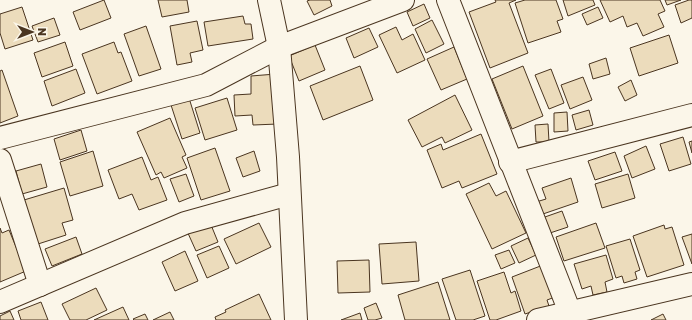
<svg xmlns="http://www.w3.org/2000/svg" width="692" height="320" viewBox="0 0 692 320" font-family="'Golos Text',sans-serif">
<rect width="100%" height="100%" fill="#fbf6e9"/>
<g fill="#ecdcbc" stroke="#4a3520">
<path d="M104,0L111,18L80,30L73,12Z"/>
<path d="M158,0H187L189,12L162,17Z"/>
<path d="M310,0H330L332,6L314,15L307,1Z"/>
<path d="M495,0H516L509,3L528,53L490,68L469,12L496,2Z"/>
<path d="M525,0H556L563,19L557,21L561,32L528,43L515,3Z"/>
<path d="M563,0H593L595,5L568,16Z"/>
<path d="M600,0H660L665,11L658,14L664,27L643,36L637,23L627,27L623,16L610,22Z"/>
<path d="M665,0H681L667,5Z"/>
<path d="M689,0H692V18L681,23L675,5Z"/>
<path d="M424,4L430,18L413,26L407,12Z"/>
<path d="M22,7L33,40L5,49L0,33V14Z"/>
<path d="M598,7L603,18L587,25L582,14Z"/>
<path d="M243,16L245,24H251L253,39L208,46L204,22Z"/>
<path d="M54,18L60,35L38,42L32,26Z"/>
<path d="M432,20L444,44L426,53L415,29Z"/>
<path d="M197,21L203,50L190,53L192,62L177,65L170,26Z"/>
<path d="M146,26L161,69L139,76L124,34Z"/>
<path d="M396,27L402,40L413,34L425,60L397,73L379,35Z"/>
<path d="M369,28L378,47L354,58L346,38Z"/>
<path d="M669,35L678,63L639,76L630,48Z"/>
<path d="M65,42L73,66L42,77L34,53Z"/>
<path d="M114,42L118,53L121,52L132,81L97,94L82,54Z"/>
<path d="M315,45L325,70L299,81L289,56Z"/>
<path d="M454,47L467,79L441,90L427,59Z"/>
<path d="M606,58L610,74L593,79L589,64Z"/>
<path d="M360,66L373,100L323,120L310,86Z"/>
<path d="M523,66L543,116L512,129L492,79Z"/>
<path d="M76,69L85,93L52,106L44,81Z"/>
<path d="M551,69L564,103L549,109L535,75Z"/>
<path d="M2,70L18,116L0,123V71Z"/>
<path d="M276,74L278,124L253,125L252,115L235,116L234,95L251,94V76Z"/>
<path d="M583,77L592,100L570,109L561,85Z"/>
<path d="M631,80L637,95L625,101L618,87Z"/>
<path d="M455,95L472,130L445,143L442,137L422,147L408,120Z"/>
<path d="M189,98L200,133L182,139L171,105Z"/>
<path d="M227,98L237,130L205,140L195,108Z"/>
<path d="M589,110L593,125L576,130L572,115Z"/>
<path d="M567,112L568,131L554,132V113Z"/>
<path d="M170,118L186,155L182,157L187,168L164,178L161,172L156,175L137,132Z"/>
<path d="M548,124L549,142H536L535,125Z"/>
<path d="M81,130L87,151L60,160L54,139Z"/>
<path d="M481,134L497,174L462,188L459,181L442,188L427,150L441,144L443,150Z"/>
<path d="M683,137L691,164L669,171L660,144Z"/>
<path d="M692,141V153L689,142Z"/>
<path d="M646,146L655,169L632,178L624,156Z"/>
<path d="M215,148L230,191L201,200L187,158Z"/>
<path d="M93,151L103,186L70,196L60,162Z"/>
<path d="M254,151L260,171L243,177L236,158Z"/>
<path d="M615,152L622,171L595,180L588,161Z"/>
<path d="M142,157L151,180L158,177L167,200L139,210L132,194L119,199L108,170Z"/>
<path d="M41,164L47,187L22,194L16,171Z"/>
<path d="M186,174L194,196L179,202L170,179Z"/>
<path d="M628,174L635,198L602,208L595,184Z"/>
<path d="M571,178L578,202L540,215L536,202L546,199L542,188Z"/>
<path d="M489,183L496,196L506,191L526,233L492,249L466,194Z"/>
<path d="M64,188L73,220L62,223L66,235L38,244L24,200Z"/>
<path d="M562,211L568,227L547,234L542,218Z"/>
<path d="M209,220L218,242L196,251L187,231Z"/>
<path d="M259,223L271,247L236,264L224,239Z"/>
<path d="M596,223L605,248L564,261L556,237Z"/>
<path d="M664,225L665,229L672,227L684,265L647,277L633,236Z"/>
<path d="M0,228L2,233L9,230L26,271L0,282Z"/>
<path d="M692,234V264L682,237Z"/>
<path d="M76,237L82,254L52,266L45,249Z"/>
<path d="M528,238L536,255L519,263L511,246Z"/>
<path d="M630,239L640,270L635,272L637,279L624,283L622,276L616,278L606,246Z"/>
<path d="M416,242L419,281L382,284L379,244Z"/>
<path d="M219,246L229,268L207,278L197,255Z"/>
<path d="M509,250L515,263L501,269L495,255Z"/>
<path d="M185,251L198,281L175,291L162,262Z"/>
<path d="M606,255L613,279L605,282L607,292L593,295L591,286L582,289L574,264Z"/>
<path d="M369,260L370,292L338,293L337,261Z"/>
<path d="M543,265L555,297L547,300L549,306L525,314L512,277Z"/>
<path d="M470,270L485,316L473,320H456L442,279Z"/>
<path d="M504,272L511,293L515,291L521,311L496,320H490L477,281Z"/>
<path d="M438,282L450,320H405L398,295Z"/>
<path d="M96,288L107,310L86,320H70L62,304Z"/>
<path d="M259,294L271,320H216L215,317L226,312L225,310Z"/>
<path d="M41,302L48,320H21L18,311Z"/>
<path d="M376,303L382,318L375,320H368L364,308Z"/>
<path d="M123,307L129,320H94Z"/>
<path d="M10,311L14,320H0V316Z"/>
<path d="M170,312L174,320H153Z"/>
<path d="M360,313L362,320H341Z"/>
<path d="M145,314L148,320H134L133,319Z"/>
<path d="M663,314L666,320H651Z"/>
</g>
<g fill="none" stroke-linecap="round" stroke-linejoin="round">
<g stroke="#4a3520" stroke-width="24">
<g id="minor">
<path d="M269,0L279,47L288,157L296,320"/>
<path d="M448,0L573,320"/>
<path d="M0,138L206,85L279,47L403,0"/>
<path d="M0,160L40,285"/>
<path d="M510,162L692,115"/>
<path d="M0,302L185,223L289,194"/>
<path d="M538,320L692,284"/>
</g>
</g>
<use href="#minor" stroke="#fbf6e9" stroke-width="22"/>
</g>
<g transform="translate(32 32) rotate(90)" stroke="#fbf6e9" stroke-width="3" paint-order="stroke">
<path d="M0-3L7 15L0 10L-7 15Z" fill="#4a3520"/>
<text y="-6" font-size="11" font-weight="bold" text-anchor="middle" fill="#4a3520">N</text>
</g>
</svg>
